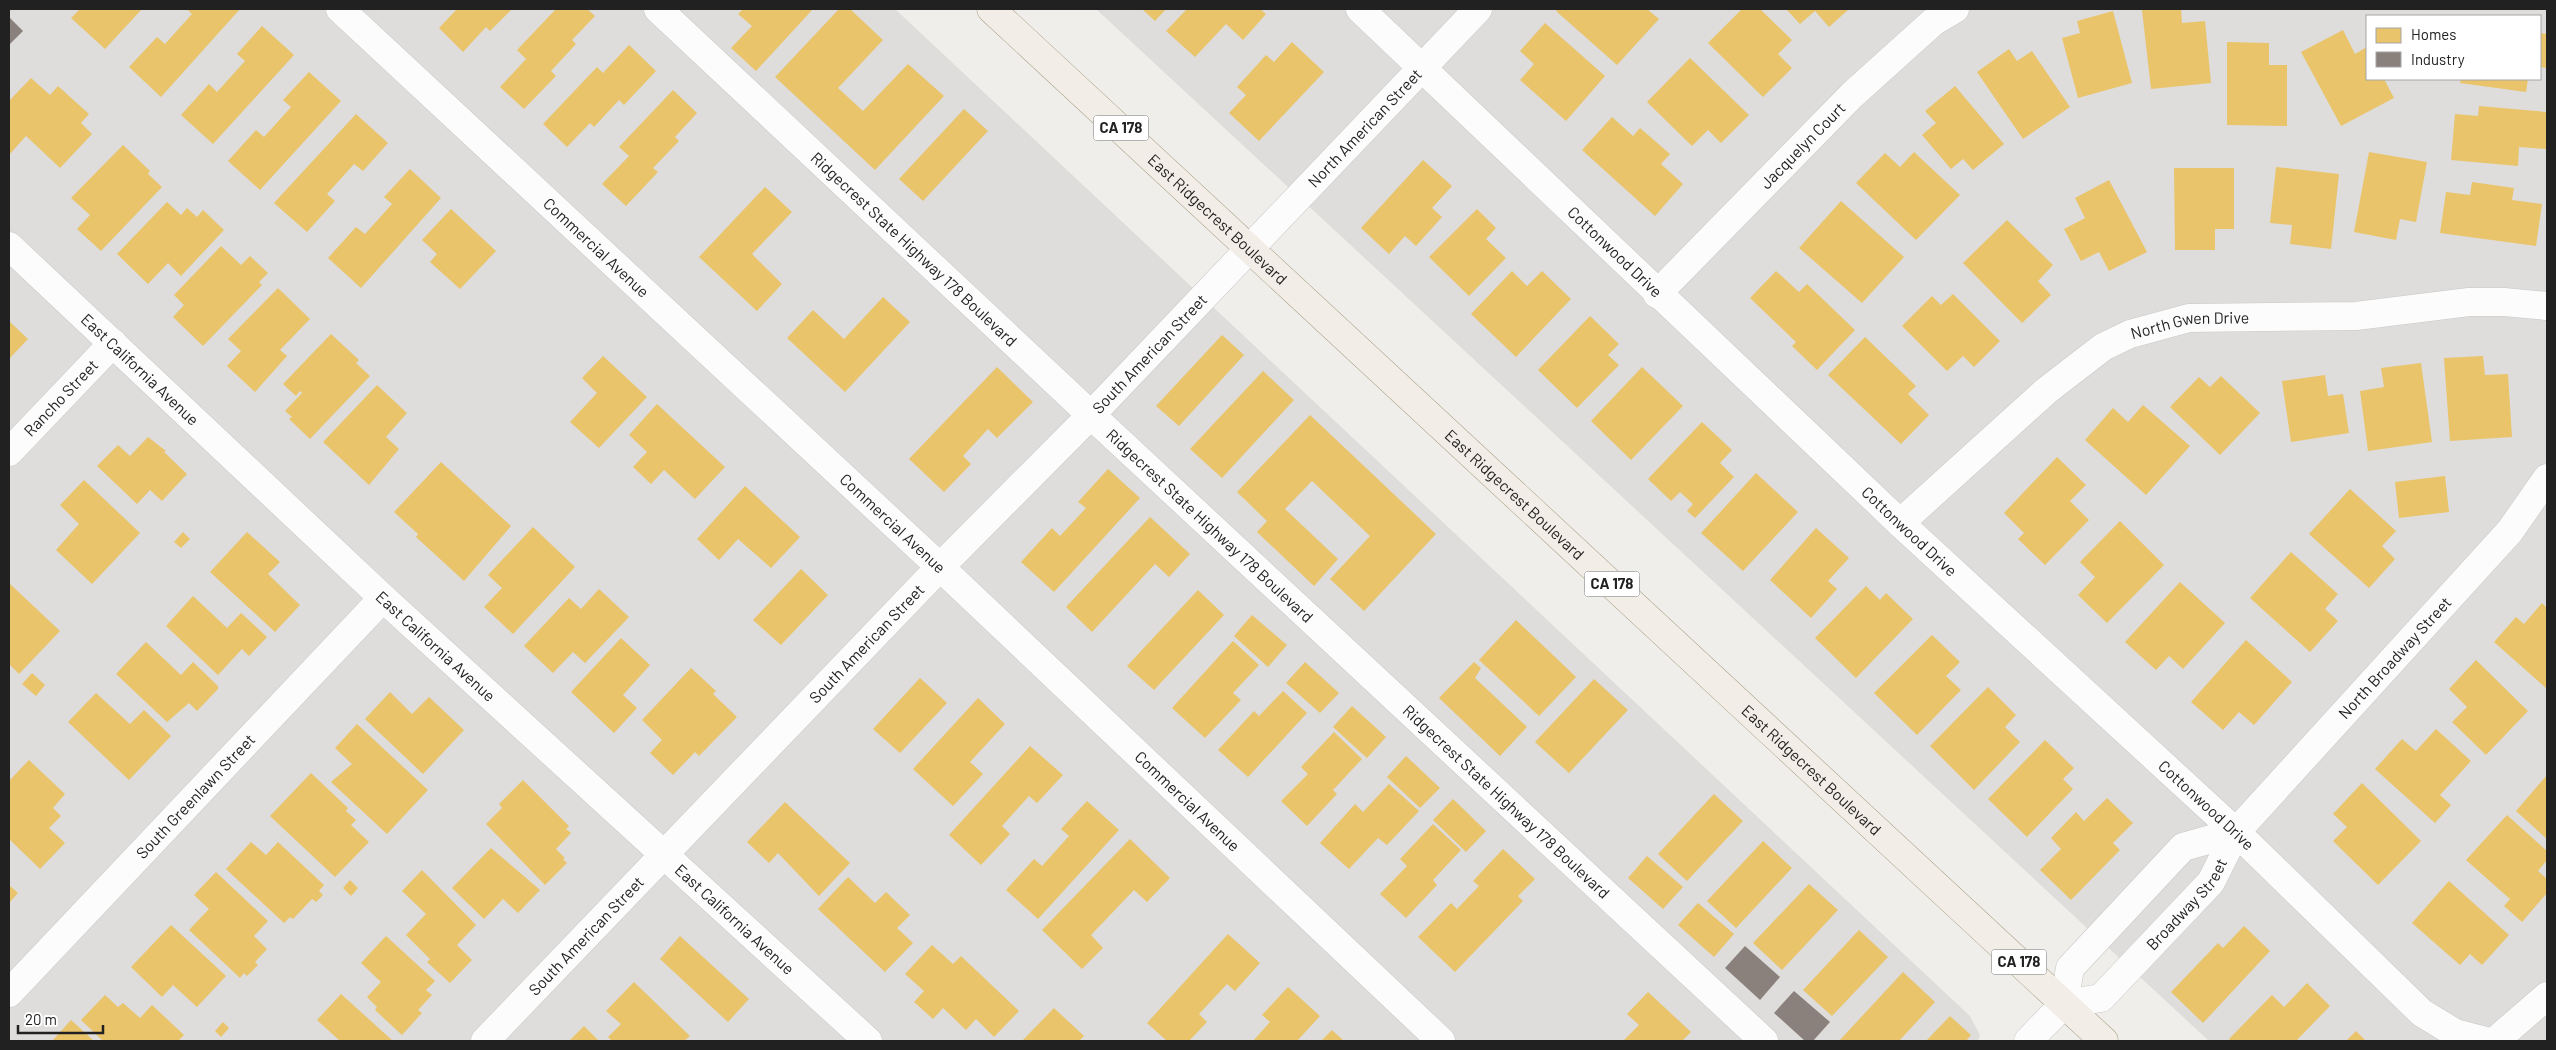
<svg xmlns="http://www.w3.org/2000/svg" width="2556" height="1050" viewBox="0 0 2556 1050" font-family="Barlow,sans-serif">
<rect width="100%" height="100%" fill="#efeeea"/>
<g fill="#dedddb" fill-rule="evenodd">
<path d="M9,9H895L1970,1016L1980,1035L1978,1041H9Z"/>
<path d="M1096,9H2547V1041H2209ZM2367,16H2540V79H2367Z"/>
</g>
<g fill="#e9c46a">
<path d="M80,9H142L105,49L71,18Z"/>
<path d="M187,9H240L161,97L129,67L157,37L165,44L192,14Z"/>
<path d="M457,9H512L490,31L486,27L463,52L439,28Z"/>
<path d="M556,9H587L595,16L572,40L576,44L551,71L556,76L524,109L500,87L526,59L517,50Z"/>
<path d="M743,9H813L756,71L731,48L752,26L738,14Z"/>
<path d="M839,9H850L883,40L838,88L863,111L908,64L944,96L875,170L775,77Z"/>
<path d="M1142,9H1166L1155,21Z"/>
<path d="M1187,9H1260L1266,14L1243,40L1226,24L1195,57L1166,31Z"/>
<path d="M1558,9H1647L1659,19L1617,65L1556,11Z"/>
<path d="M1742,9H1760L1792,40L1778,54L1792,68L1763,97L1708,43Z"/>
<path d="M1786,9H1849L1829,27L1815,11L1800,24Z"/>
<path d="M2181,9L2182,23L2205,21L2211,83L2151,89L2142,10Z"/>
<path d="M2113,11L2132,83L2078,98L2062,38L2080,33L2077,21Z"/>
<path d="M1545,23L1605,76L1566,121L1520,80L1534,64L1520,51Z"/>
<path d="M262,26L294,55L213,144L181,115L209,84L217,92L245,61L237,54Z"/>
<path d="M2343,30L2355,54L2367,47V79H2384L2394,98L2341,126L2301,52Z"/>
<path d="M2540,33L2547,34V68L2540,67Z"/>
<path d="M1292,42L1324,72L1259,141L1229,113L1246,95L1237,87L1266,55L1274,62Z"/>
<path d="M2227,42L2269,43V65H2287V126L2227,125Z"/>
<path d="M629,45L656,71L624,105L619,100L594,127L590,123L567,147L543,124L597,67L603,73Z"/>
<path d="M2009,49L2017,61L2032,51L2070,107L2023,139L1977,72Z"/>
<path d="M1690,58L1749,115L1721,143L1708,130L1692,146L1647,102Z"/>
<path d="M309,72L341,101L260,190L228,161L256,130L264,137L291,107L283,100Z"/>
<path d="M31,78L50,95L58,86L89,114L81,123L92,134L60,168L26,136L9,155V101Z"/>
<path d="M2461,79H2528L2526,92L2460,83Z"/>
<path d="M1955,86L2004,144L1973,170L1963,159L1951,169L1922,135L1936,123L1925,111Z"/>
<path d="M673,90L697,113L675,137L679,141L653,168L658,172L626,206L602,184L629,156L619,147Z"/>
<path d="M2479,106L2547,112V149L2519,147L2518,166L2451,160L2455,114L2478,116Z"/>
<path d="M964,109L988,131L923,201L899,179Z"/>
<path d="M356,114L388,143L363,171L354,164L327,194L335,201L307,232L274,203Z"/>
<path d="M1612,117L1633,136L1640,128L1670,154L1661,164L1683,184L1655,216L1582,150Z"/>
<path d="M123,145L150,171L148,174L162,187L101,251L77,229L90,215L71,198Z"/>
<path d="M1914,152L1960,195L1916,240L1856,183L1885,153L1900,167Z"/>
<path d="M2369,152L2427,162L2416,222L2400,219L2396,240L2354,232Z"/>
<path d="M1423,160L1452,186L1432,208L1442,217L1416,246L1405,236L1389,254L1361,228Z"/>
<path d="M2276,167L2339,174L2331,249L2290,244L2292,225L2270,223Z"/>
<path d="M2174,168H2234V229H2215V250H2175Z"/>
<path d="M410,169L441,198L361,288L328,258L356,227L365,234L392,204L384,197Z"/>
<path d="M2109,180L2147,252L2109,271L2099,252L2081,261L2064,229L2085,218L2075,198Z"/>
<path d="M2472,182L2514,188L2512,200L2542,204L2536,246L2440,233L2446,192L2470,195Z"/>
<path d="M765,187L792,212L752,254L782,284L757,311L699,257Z"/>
<path d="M1841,201L1904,257L1862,303L1799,248Z"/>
<path d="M167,202L181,215L187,208L197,217L203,210L224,230L181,276L168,263L148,284L117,254Z"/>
<path d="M451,209L496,251L460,289L430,262L437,254L422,240Z"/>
<path d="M1477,209L1496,228L1486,239L1506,258L1469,296L1429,257Z"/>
<path d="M2007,220L2053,265L2038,281L2051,295L2022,323L1963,263Z"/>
<path d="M221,246L241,265L250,256L268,273L259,282L262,285L203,346L173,317L184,305L174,295Z"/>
<path d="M1512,271L1527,286L1542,271L1571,299L1516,357L1471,314Z"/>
<path d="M1776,271L1799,292L1807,284L1855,330L1817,370L1792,346L1796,342L1750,298Z"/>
<path d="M278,288L310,319L280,350L287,356L255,392L227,366L241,351L228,339Z"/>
<path d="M1953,294L2000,341L1974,367L1963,356L1947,371L1902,326L1932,296L1941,305Z"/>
<path d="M883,297L910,322L845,392L787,338L813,310L844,339Z"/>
<path d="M1590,316L1619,344L1608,355L1619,365L1577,408L1538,370Z"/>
<path d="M9,321L28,339L9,359Z"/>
<path d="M331,334L359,360L356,363L370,376L310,439L289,419L292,417L285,411L302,393L300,391L296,396L283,384Z"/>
<path d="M1222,335L1244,355L1179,426L1156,406Z"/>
<path d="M1865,337L1916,386L1908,394L1929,415L1901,444L1828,375Z"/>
<path d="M603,356L647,397L599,448L570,422L597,393L582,378Z"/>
<path d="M2483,356L2485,375L2508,374L2512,437L2450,441L2444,358Z"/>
<path d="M2421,363L2432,442L2368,451L2360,391L2384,387L2381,368Z"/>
<path d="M997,367L1033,402L997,438L988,429L963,456L971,464L944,492L909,459Z"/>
<path d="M1642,367L1683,406L1631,460L1591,421Z"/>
<path d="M1263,371L1294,400L1222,478L1190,449Z"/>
<path d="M2325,375L2328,396L2343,394L2349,433L2291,442L2282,381Z"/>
<path d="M2221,376L2260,413L2220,455L2170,407L2199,377L2210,387Z"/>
<path d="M377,385L407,413L386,437L399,449L369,485L323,442Z"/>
<path d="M657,404L725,467L695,499L664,470L651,484L633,467L647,452L629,435Z"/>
<path d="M2143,405L2190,446L2146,495L2085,440L2113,408L2128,422Z"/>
<path d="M1310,415L1436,534L1364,611L1330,579L1370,536L1312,481L1285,509L1338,559L1314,586L1257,532L1267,521L1237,492Z"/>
<path d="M1702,422L1732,450L1720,463L1734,477L1695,518L1687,511L1693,504L1680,492L1671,501L1648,479Z"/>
<path d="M148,437L166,451L164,452L187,474L162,501L150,490L137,504L97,466L118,445L130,456Z"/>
<path d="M2057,457L2086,485L2070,501L2089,520L2045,565L2018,539L2024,533L2004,513Z"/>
<path d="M441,462L511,526L464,581L416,537L418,534L394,512Z"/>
<path d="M1108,469L1140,498L1054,592L1021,562L1052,528L1060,536L1086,508L1078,502Z"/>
<path d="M1756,473L1798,512L1743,571L1701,533Z"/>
<path d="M2445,476L2449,512L2399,518L2395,482Z"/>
<path d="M84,480L140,533L92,584L56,550L79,524L60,505Z"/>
<path d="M745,486L800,537L771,568L738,539L719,560L697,539Z"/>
<path d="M2350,489L2396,531L2382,546L2395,559L2369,588L2309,534Z"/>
<path d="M1150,517L1190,554L1169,577L1155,564L1092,632L1066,607Z"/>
<path d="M2120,521L2164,565L2107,623L2078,595L2095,577L2080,562Z"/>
<path d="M533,527L575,567L513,634L484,607L502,588L488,575Z"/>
<path d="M1816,528L1849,558L1828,581L1837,589L1811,618L1770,580Z"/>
<path d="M183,532L190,539L181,548L174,542Z"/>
<path d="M247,532L280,562L268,574L300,605L275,632L210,572Z"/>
<path d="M2291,552L2338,594L2325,609L2338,621L2310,652L2250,598Z"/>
<path d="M801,569L828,595L781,645L753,620Z"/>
<path d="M2180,582L2225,623L2183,669L2169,656L2156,670L2125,642Z"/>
<path d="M9,583L60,631L19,674L9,664Z"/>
<path d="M1866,586L1880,600L1886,593L1913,619L1856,678L1815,638Z"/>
<path d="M599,589L629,617L585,663L573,652L553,673L524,646L569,598L581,609Z"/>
<path d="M1198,590L1224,615L1154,690L1127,666Z"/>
<path d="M193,596L227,628L241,613L267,637L249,656L242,649L218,675L166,626Z"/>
<path d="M2542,603L2547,608V689L2494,642L2516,617L2524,624Z"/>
<path d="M1252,615L1287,645L1268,667L1234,636Z"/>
<path d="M1516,620L1576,677L1539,716L1479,660Z"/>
<path d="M1932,635L1960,662L1946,676L1961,690L1917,735L1874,693Z"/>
<path d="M621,638L650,665L623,695L637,708L614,733L571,692Z"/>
<path d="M2246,640L2292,682L2254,725L2239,712L2223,730L2191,702Z"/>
<path d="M1233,641L1259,665L1233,693L1241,700L1205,738L1172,708Z"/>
<path d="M146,642L181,675L193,662L218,686V689L197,711L189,703L167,722L116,674Z"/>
<path d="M2476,660L2528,711L2486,755L2452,722L2467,707L2449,689Z"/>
<path d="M1305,662L1339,693L1320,713L1286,683Z"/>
<path d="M1474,662L1481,668L1475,678L1527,727L1500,756L1439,698Z"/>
<path d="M691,668L716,691L713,694L737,717L699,756L695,752L673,775L650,753L662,740L642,720Z"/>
<path d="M32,673L45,685L36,696L22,684Z"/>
<path d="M920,678L947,703L900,753L873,729Z"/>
<path d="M1594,679L1628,710L1569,773L1535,742Z"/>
<path d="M1988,687L2016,715L2005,727L2020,742L1974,790L1930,746Z"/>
<path d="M1283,691L1307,713L1248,777L1218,750L1254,711L1259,716Z"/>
<path d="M390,692L412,714L429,697L464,730L423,774L365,719Z"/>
<path d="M96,693L130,724L144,710L171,736L129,780L68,722Z"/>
<path d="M978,698L1005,724L970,762L983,774L953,806L913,769Z"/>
<path d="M1352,706L1386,737L1367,758L1333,727Z"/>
<path d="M357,724L428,790L387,834L331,782L352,764L335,748Z"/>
<path d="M2436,729L2471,761L2440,795L2451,805L2435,823L2375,769L2402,739L2416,751Z"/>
<path d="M1334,732L1362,759L1333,790L1337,794L1307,826L1281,801L1308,774L1301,767Z"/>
<path d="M2045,740L2074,768L2063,779L2073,789L2027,837L1988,799Z"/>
<path d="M1030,746L1063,775L1037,803L1029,796L1002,826L1010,834L981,865L949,835Z"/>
<path d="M1406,756L1440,788L1420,808L1387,777Z"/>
<path d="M29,760L65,794L53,808L61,816L49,828L65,843L40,869L9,839V781Z"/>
<path d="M311,773L348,808L346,811L356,820L351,825L369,842L335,877L270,816Z"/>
<path d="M2547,775V839L2516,811Z"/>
<path d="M523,780L569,826L566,829L571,833L556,849L565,858L563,859L567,863L545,885L486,824L502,808L499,804Z"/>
<path d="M2362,783L2421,841L2378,885L2333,841L2347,827L2333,814Z"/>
<path d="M1389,784L1419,811L1387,845L1378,838L1349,869L1320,843L1355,804L1363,812Z"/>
<path d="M1714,794L1743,821L1687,881L1658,854Z"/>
<path d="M2107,798L2133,823L2113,843L2120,850L2071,900L2040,870L2061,849L2051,838L2076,812L2084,821Z"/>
<path d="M1453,799L1486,831L1466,852L1433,820Z"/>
<path d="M1087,801L1119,830L1038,919L1006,890L1034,859L1042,866L1069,836L1061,829Z"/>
<path d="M785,802L850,863L819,896L778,853L769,863L747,842Z"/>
<path d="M2507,815L2547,851V860L2538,871L2547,879V893L2522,922L2504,906L2510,899L2466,860Z"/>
<path d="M1433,824L1461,850L1433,880L1437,885L1406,918L1380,894L1407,866L1400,859Z"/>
<path d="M1130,839L1170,878L1147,902L1134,890L1091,935L1103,948L1082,969L1042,930Z"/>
<path d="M1763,841L1792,868L1736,928L1707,901Z"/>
<path d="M251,842L266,855L278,842L324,885L319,891L323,895L316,902L312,899L293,919L290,917L284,923L226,869Z"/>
<path d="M491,848L540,890L518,913L503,899L484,919L452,888Z"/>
<path d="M1503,849L1535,879L1518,896L1523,901L1455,972L1418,937L1451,903L1457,909L1479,886L1473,881Z"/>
<path d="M1647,856L1683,887L1663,909L1628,878Z"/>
<path d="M422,870L476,925L457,945L472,960L450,983L427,962L430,959L406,935L426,914L402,891Z"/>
<path d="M216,872L268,921L254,936L267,949L255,962L258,965L247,976L244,973L240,978L189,930L209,909L194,895Z"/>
<path d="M848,877L875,903L886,892L910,915L897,928L913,943L885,972L818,909Z"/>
<path d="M350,880L358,888L351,896L343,888Z"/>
<path d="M2449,881L2509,935L2482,965L2470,954L2460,965L2412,923Z"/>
<path d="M1809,884L1838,910L1782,970L1753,943Z"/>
<path d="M9,885L18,893L9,903Z"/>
<path d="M1698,903L1734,934L1714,957L1678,925Z"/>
<path d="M171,925L226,976L197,1007L173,985L162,997L131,967Z"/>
<path d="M2244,926L2270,951L2203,1023L2171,992L2218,943L2223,948Z"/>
<path d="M1859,930L1888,957L1832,1016L1803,990Z"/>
<path d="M1228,934L1260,963L1235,991L1227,984L1199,1014L1207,1022L1189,1041H1167L1147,1023Z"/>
<path d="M386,936L435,981L426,990L432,995L418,1010L422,1013L402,1035L375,1010L377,1007L367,997L381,982L361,963Z"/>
<path d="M680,936L749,999L728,1022L660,959Z"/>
<path d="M932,945L953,964L961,956L1019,1011L994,1037L976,1019L966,1030L943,1008L933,1019L914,1002L924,991L905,974Z"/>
<path d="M1903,972L1935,1002L1899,1041H1839Z"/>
<path d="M634,982L690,1036L684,1041H612L608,1037L621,1024L606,1011Z"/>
<path d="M2307,983L2330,1006L2296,1041H2231L2229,1039L2272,995L2284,1007Z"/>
<path d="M1288,987L1320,1016L1297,1041H1253L1270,1022L1262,1015Z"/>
<path d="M1648,992L1691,1032L1682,1041H1623L1639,1025L1627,1014Z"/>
<path d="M341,994L393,1041H340L317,1020Z"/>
<path d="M105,995L118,1007L123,1003L140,1018L152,1005L184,1035L178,1041H103L81,1020Z"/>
<path d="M1054,1008L1084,1036L1079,1041H1022Z"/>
<path d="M1950,1016L1971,1035L1966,1041H1926Z"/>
<path d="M71,1020L94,1041H52Z"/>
<path d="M223,1022L229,1028L221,1037L215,1031Z"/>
<path d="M584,1026L599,1041H569Z"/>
<path d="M1332,1030L1344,1041H1321Z"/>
<path d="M2356,1031L2366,1041H2346Z"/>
</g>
<g fill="#8a817c">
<path d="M9,17L23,31L9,45Z"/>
<path d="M1745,946L1780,977L1760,1000L1725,968Z"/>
<path d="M1794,991L1830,1022L1813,1041H1805L1774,1013Z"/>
</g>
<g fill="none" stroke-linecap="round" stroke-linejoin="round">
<g stroke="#c8c8c6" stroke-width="29">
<g id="minor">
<path id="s1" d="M340,9L940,567L1441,1041"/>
<path id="s2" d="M658,9L1091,415L1764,1041"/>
<path id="s3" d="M1360,9L1900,523L2236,832L2422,1013L2455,1033L2486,1041"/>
<path id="s4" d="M9,246L383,598L868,1041"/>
<path id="s5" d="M1657,294L1852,95L1933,22L1955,9"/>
<path id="s6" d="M9,452L113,343"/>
<path id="s7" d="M1900,523L2046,391L2103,347L2130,334L2189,318L2356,316L2469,302H2504L2547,306"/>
<path id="s8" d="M9,993L383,598"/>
<path id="s9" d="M2064,1004L2101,998L2211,882L2236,832L2510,531L2547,478"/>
<path id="s10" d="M485,1041L940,567L1091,415L1478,9"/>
<path d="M2028,1041L2064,1004L2070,968L2183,847L2236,832"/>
<path d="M2495,1041L2547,996"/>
</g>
</g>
<g stroke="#a69e85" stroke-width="29">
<g id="major">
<path id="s11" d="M991,9L2104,1041"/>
</g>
</g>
<use href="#minor" stroke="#fdfcfc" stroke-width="28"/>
<use href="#major" stroke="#f2ede6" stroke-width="28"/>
</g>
<g text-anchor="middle" stroke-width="5" stroke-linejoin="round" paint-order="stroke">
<g fill="#fff" stroke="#646464" stroke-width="1">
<rect x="1093.5" y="115.5" width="55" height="25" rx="4"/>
<rect x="1584.5" y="571.5" width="55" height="25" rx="4"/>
<rect x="1991.5" y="949.5" width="55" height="25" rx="4"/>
</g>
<g font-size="15" font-weight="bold" fill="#212121">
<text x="1121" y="133">CA 178</text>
<text x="1612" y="589">CA 178</text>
<text x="2019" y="967">CA 178</text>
</g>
<g font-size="16" fill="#212121" stroke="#fff">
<text dy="6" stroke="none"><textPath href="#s10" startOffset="1268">North American Street</textPath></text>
<text dy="6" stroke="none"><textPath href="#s5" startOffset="208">Jacquelyn Court</textPath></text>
<text dy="6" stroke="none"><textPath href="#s11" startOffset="309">East Ridgecrest Boulevard</textPath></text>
<text dy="6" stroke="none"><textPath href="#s1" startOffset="350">Commercial Avenue</textPath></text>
<text dy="6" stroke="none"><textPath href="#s2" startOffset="351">Ridgecrest State Highway 178 Boulevard</textPath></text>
<text dy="6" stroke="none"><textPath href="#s3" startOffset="352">Cottonwood Drive</textPath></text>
<text dy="6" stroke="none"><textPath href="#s7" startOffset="360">North Gwen Drive</textPath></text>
<text dy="6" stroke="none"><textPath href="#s10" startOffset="956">South American Street</textPath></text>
<text dy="6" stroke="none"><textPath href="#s4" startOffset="180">East California Avenue</textPath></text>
<text dy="6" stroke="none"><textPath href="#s6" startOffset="75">Rancho Street</textPath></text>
<text dy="6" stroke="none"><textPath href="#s11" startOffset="714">East Ridgecrest Boulevard</textPath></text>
<text dy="6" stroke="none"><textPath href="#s1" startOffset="755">Commercial Avenue</textPath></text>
<text dy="6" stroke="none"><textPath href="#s2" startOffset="756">Ridgecrest State Highway 178 Boulevard</textPath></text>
<text dy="6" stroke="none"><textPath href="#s3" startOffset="758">Cottonwood Drive</textPath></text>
<text dy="6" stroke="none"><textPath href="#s10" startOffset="551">South American Street</textPath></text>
<text dy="6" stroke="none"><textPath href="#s4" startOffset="585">East California Avenue</textPath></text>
<text dy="6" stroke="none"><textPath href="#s9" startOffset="489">North Broadway Street</textPath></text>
<text dy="6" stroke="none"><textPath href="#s11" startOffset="1119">East Ridgecrest Boulevard</textPath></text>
<text dy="6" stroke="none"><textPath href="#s8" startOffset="271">South Greenlawn Street</textPath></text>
<text dy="6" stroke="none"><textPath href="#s1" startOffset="1160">Commercial Avenue</textPath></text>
<text dy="6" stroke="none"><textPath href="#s2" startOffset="1161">Ridgecrest State Highway 178 Boulevard</textPath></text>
<text dy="6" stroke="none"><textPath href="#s3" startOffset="1162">Cottonwood Drive</textPath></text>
<text dy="6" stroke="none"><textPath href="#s9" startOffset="165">Broadway Street</textPath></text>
<text dy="6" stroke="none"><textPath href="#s4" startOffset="990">East California Avenue</textPath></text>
<text dy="6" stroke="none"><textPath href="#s10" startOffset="146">South American Street</textPath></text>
</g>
</g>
<rect width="2556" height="1050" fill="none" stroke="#212121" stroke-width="20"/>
<rect x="2366" y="15" width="175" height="65" fill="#ffffff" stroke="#a6a6a6"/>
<rect x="2376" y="28" width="25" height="15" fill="#e9c46a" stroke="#a6a6a6"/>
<text x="2411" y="40" font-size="15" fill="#212121">Homes</text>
<rect x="2376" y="52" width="25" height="15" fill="#8a817c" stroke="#a6a6a6"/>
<text x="2411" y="65" font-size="15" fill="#212121">Industry</text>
<path d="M18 1025v8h85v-8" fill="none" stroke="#212121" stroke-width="2.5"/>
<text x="25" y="1025" font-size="15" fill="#212121" stroke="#ffffff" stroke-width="4" paint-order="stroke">20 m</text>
</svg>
